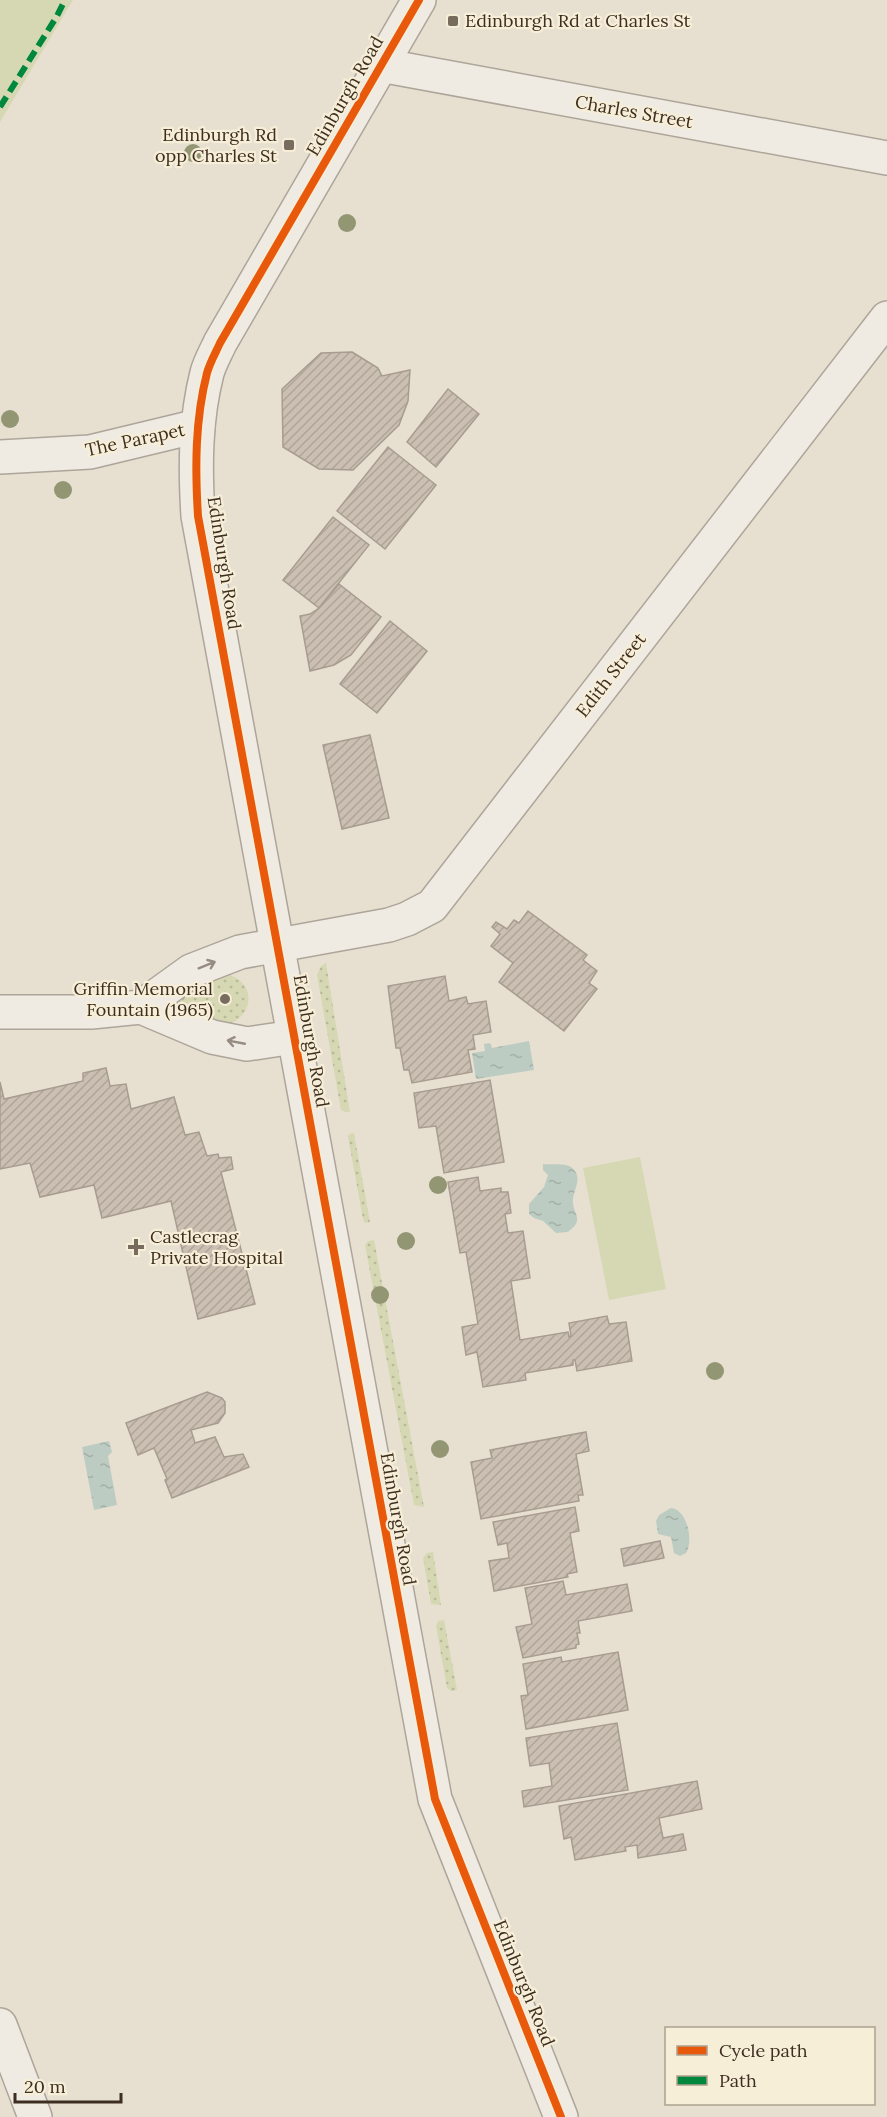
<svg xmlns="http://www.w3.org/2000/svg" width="887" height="2117" viewBox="0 0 887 2117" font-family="Lora,serif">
<defs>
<pattern id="grass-dots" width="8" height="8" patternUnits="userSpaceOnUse" patternTransform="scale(1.5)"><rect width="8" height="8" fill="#d6d7b3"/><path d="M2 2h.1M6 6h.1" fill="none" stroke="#b9b99a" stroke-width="1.8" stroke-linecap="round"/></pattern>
<pattern id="water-ripples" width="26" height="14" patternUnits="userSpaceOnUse" patternTransform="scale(1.5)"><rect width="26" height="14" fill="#bcccc2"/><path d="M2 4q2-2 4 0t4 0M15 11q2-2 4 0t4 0" fill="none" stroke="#a2b0a6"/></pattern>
<pattern id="building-hatch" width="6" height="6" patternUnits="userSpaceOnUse" patternTransform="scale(1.5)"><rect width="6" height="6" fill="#cbbfb2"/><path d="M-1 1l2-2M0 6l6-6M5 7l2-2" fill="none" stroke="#afa499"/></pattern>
</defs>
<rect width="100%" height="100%" fill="#e7e0d1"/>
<g fill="url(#grass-dots)">
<path d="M326,963L350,1112H345L341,1110L317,975L321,966Z"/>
<path d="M221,974C257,976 258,1019 222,1026L174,1005L171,999Z"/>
<path d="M354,1133L370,1222L365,1223L363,1219L348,1137L349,1134Z"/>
<path d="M374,1240L424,1507L414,1505L365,1245L368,1241Z"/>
<path d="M433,1552L441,1605L431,1604L423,1558L427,1553Z"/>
<path d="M444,1620L457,1690L451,1691L447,1688L436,1626L438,1621Z"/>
</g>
<g fill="#d6d7b3">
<path d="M0,0H73L0,122Z"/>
<path d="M640,1157L666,1289L609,1300L583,1168Z"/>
</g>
<g fill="url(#water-ripples)">
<path d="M529,1041L534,1070L476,1079L472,1053L485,1051L484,1044L490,1043L492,1048Z"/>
<path d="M543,1164C550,1165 565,1163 571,1167C585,1178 572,1190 573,1203C573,1209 578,1215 577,1221C576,1226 571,1229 568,1232L556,1233L543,1221L534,1218L529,1214V1204L544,1187L548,1175L543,1170Z"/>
<path d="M109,1441L112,1452L108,1456L117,1505L94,1510L82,1447Z"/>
<path d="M671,1508C687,1509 694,1541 686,1553L680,1556L674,1553L671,1537L658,1534L656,1521L659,1515Z"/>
</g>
<g fill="url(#building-hatch)" stroke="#a89c90" stroke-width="1.5">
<path d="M352,352L378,368L382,376L410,370L408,401L399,425L353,470L319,469L283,447L282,389L321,353Z"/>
<path d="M448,389L479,414L436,467L407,442Z"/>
<path d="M388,447L436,485L385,549L337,511Z"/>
<path d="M333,517L369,545L319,608L283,580Z"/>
<path d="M339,584L381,617L351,655L334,665L310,671L300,616L310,614L319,608Z"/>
<path d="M390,621L427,651L377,713L340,684Z"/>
<path d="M370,735L389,818L342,829L323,745Z"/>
<path d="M528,911L587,955L583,960L597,971L589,983L597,989L564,1031L499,982L513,963L491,946L500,934L492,927L496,922L507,929L514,920L519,923Z"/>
<path d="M445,976L449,1001L466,997L468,1004L486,1001L491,1032L473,1035L475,1049L468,1050L472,1072L412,1083L409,1070H404L400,1048H396L388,986Z"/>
<path d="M106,1068L110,1086L126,1084L131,1109L174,1097L185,1135L199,1132L207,1156L218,1154L219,1158L231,1157L233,1169L221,1172L255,1304L198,1319L171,1201L102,1218L94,1185L40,1197L30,1163L0,1169V1082L4,1099L83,1081V1073Z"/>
<path d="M490,1080L504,1162L444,1173L436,1126L419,1128L414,1093Z"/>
<path d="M478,1177L480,1191L501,1188V1192H508L511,1213L505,1214L508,1233L523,1231L530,1278L511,1281L520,1340L568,1332L569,1337L571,1336L569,1323L607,1316L609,1324L626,1322L632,1361L577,1371L575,1360H573V1365L525,1373L526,1380L483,1387L477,1352L466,1355L462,1327L478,1324L466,1252L460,1253L448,1182Z"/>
<path d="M207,1392L222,1398L225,1402V1413L218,1423L191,1430L195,1443L215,1437L224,1457L243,1454L249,1467L172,1498L165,1480L167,1479L154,1448L138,1455L126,1423Z"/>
<path d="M586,1432L589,1451L576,1454L583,1495H578L579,1501L481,1519L471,1462L492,1458L490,1450Z"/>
<path d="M575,1507L579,1531L570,1533L577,1572L567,1574L568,1577L494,1591L489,1561L509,1558L507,1543L498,1545L493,1522Z"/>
<path d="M660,1541L664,1558L624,1566L621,1549Z"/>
<path d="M563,1581L566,1595L627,1584L632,1611L578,1621L580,1633H577L579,1644L576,1645V1648L523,1658L516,1627L532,1624L525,1588Z"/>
<path d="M618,1652L628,1710L526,1729L521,1696L528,1695L523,1664L561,1657L562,1662Z"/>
<path d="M617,1723L628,1790L524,1807L522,1791L552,1786L549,1763L530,1766L526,1738Z"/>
<path d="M697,1781L702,1809L659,1818L663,1838L683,1834L686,1850L638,1858L637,1845L625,1847L626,1851L575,1860L571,1837L564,1839L559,1806Z"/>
</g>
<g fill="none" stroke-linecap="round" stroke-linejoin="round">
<g stroke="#ada599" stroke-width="36">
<g id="street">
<path d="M419,0L220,343C216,352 210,362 207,373C195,420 195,468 198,516L435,1799L561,2117"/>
<path d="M380,65L887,158"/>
<path d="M0,457L90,452L198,426"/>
<path d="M141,1007L191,971L240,952L389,925L407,919L432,906L887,318"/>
<path d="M0,1012H91L141,1007L212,1037L247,1044L294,1037"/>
<path d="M0,2025L35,2117"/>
</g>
</g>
<use href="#street" stroke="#efebe3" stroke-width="33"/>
<path stroke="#00873e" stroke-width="6" stroke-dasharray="12 6" stroke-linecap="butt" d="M0,107L57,16L65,0"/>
<g stroke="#f7eed8" stroke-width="11">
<path id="cycleway" d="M419,0L220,343C216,352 210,362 207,373C195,420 195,468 198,516L435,1799L561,2117"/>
</g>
<use href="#cycleway" stroke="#e8590c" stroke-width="8"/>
</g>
<g fill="#929673">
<circle cx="193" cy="153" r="9"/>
<circle cx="347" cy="223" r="9"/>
<circle cx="10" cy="419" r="9"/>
<circle cx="63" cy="490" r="9"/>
<circle cx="438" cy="1185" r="9"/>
<circle cx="406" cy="1241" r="9"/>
<circle cx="380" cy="1295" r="9"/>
<circle cx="715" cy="1371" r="9"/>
<circle cx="440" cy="1449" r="9"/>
</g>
<defs><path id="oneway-shaft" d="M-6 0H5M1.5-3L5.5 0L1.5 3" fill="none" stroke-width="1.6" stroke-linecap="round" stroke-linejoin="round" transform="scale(1.5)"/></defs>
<g stroke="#968c82">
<use href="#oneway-shaft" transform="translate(207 965) rotate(-22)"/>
<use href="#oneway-shaft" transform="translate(236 1042) rotate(-169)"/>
</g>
<g fill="#786c5e" stroke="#f7eed8" stroke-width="2">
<rect x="447" y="15" width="12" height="12" rx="3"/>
<rect x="283" y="139" width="12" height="12" rx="3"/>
<circle cx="225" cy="999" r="6"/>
<path d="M133 1238h6v6h6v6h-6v6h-6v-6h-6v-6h6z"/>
</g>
<g text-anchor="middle" stroke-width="4.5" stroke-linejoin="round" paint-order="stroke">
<g font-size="18" fill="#3d2e20" stroke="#f7eed8" text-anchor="start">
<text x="465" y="27">Edinburgh Rd at Charles St</text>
<text x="277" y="141" text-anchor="end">Edinburgh Rd<tspan x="277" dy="21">opp Charles St</tspan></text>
<text x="213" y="995" text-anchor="end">Griffin Memorial<tspan x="213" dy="21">Fountain (1965)</tspan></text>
<text x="150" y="1243">Castlecrag<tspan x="150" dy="21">Private Hospital</tspan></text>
</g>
<g font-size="18" fill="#3d2e20" stroke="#f7eed8">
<text transform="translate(345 96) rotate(-60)" y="6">Edinburgh Road</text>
<text transform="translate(634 112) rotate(10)" y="6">Charles Street</text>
<text transform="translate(135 440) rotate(-12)" y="6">The Parapet</text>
<text transform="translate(224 563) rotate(81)" y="6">Edinburgh Road</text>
<text transform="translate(611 675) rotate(-52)" y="6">Edith Street</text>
<text transform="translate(311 1041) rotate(80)" y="6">Edinburgh Road</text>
<text transform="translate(398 1519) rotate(80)" y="6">Edinburgh Road</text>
<text transform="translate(524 1983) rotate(68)" y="6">Edinburgh Road</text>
</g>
</g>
<rect x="665" y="2027" width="210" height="78" fill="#f7eed8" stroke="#ada18e" stroke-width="1.5"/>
<rect x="677" y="2046" width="30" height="9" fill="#e8590c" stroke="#ada18e" stroke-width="1.5"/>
<text x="719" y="2057" font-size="18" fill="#3d2e20">Cycle path</text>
<rect x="677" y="2076" width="30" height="9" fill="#00873e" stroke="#ada18e" stroke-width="1.5"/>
<text x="719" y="2087" font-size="18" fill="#3d2e20">Path</text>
<path d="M15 2093v9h106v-9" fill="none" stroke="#3d2e20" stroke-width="3"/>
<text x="24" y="2093" font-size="18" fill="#3d2e20" stroke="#f7eed8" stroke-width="4.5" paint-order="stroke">20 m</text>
</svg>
